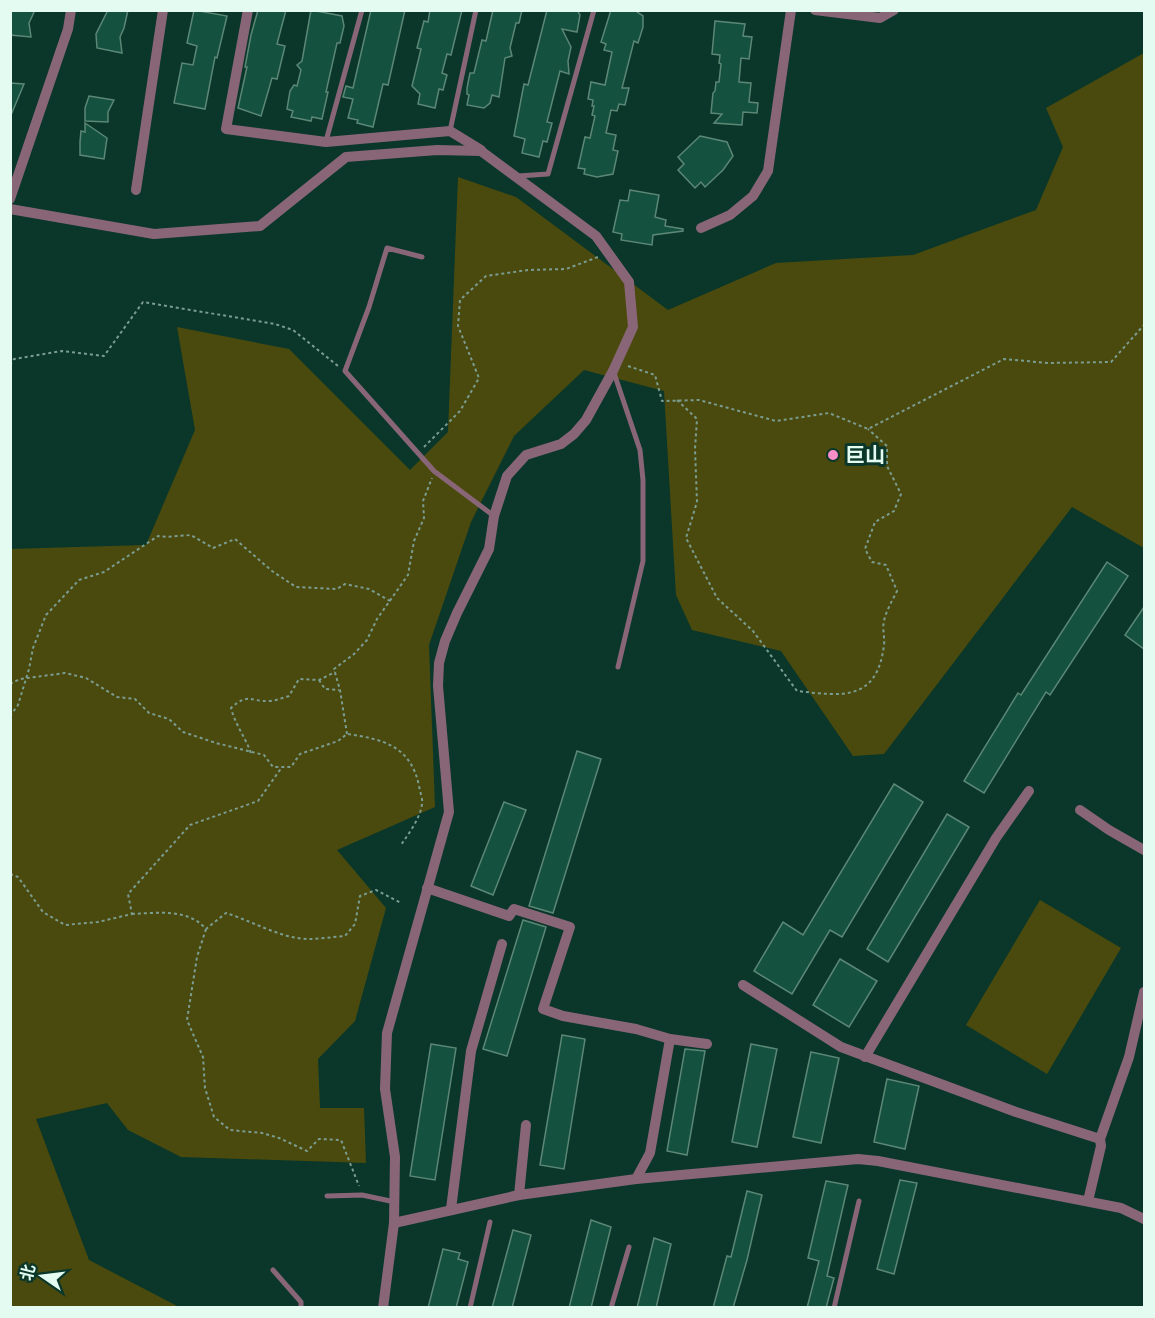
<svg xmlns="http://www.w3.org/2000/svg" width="1155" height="1318" viewBox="0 0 1155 1318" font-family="'Space Grotesk','Noto Sans SC',sans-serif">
<rect width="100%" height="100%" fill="#0a3729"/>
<g fill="#4b4a0e">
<path d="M1144,53V548L1072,507L884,754L853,756L781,651L692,630L676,595L664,391L584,370L514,436L471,522L429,645L435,807L337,850L386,908L355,1021L318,1059L320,1108H364L366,1163L181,1157L128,1130L107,1103L36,1119L89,1260L179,1307H11L10,549L146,545L195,430L177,327L289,349L410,470L448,432L458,177L516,197L668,310L776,263L913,255L1036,210L1063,147L1046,108Z"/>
<path d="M1040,900L1121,948L1047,1074L966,1025Z"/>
</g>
<g fill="#14513e" stroke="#5c8776" stroke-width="1.5">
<path d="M10,10H35L29,23L31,37L10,35Z"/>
<path d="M108,10H128L124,28L120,37L122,53L97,48L96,34Z"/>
<path d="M194,10L227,16L217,58L215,57L205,109L174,103L182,63L193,65L197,46L187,43Z"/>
<path d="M258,10H286L277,44L285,46L277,79L272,78L261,116L238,108L247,67H245L251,35Z"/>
<path d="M311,10L342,16L344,26L340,43H337L326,92H328L322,119L312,117L311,121L291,117L293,111L287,109L290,91L294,85L297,86L301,70L297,65L302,61Z"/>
<path d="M371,10H405L388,85L383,84L373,127L357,123L358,120L348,118L353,99L343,97L346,86L353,88Z"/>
<path d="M430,10H462L451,55L447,54L442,73L447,75L443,90L439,89L435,108L418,104L420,94L412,86L421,49L417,48L424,21L428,22Z"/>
<path d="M493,10H522L519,23H516L510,48L512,56L505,58L499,97L492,95L490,103L484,108L467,105L469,95L467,94V88L470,73H474L482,40L486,41Z"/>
<path d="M547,10H577L580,15L577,32L562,29L571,47L568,61L569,74L560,71L547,122L552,123L547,142L543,141L539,157L522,153L525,139L514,136L524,84L528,85Z"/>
<path d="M611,10H634L643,16V27L638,43L634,41L622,88H629L625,105L619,104L617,111L611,110L606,133L616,135L613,150L618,151L613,174L597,177L584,174L585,169L578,168L585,137L590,138L595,116L592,115L594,106H592L593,100L588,99L591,82L605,85L612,52L604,50L606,44L601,42Z"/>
<path d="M715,21L745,24L743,36L752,37L749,59L741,58L739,82L751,83L749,102L758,103L757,113L743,112L742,125L714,123L722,114L711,113L713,93L715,91L716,82H719L721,64L719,63L720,55L712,54Z"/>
<path d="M10,83L24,84L11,115H10Z"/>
<path d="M89,96L114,100L108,112V122L85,121V108Z"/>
<path d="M85,123L107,138L104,159L80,155V142L81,131L85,132Z"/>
<path d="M700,136L727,142L733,156L723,170L705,187L701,182L695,188L678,170L684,164L678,157Z"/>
<path d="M630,190L659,195L655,217L666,220L665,226L683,229V231L653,235L652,245L621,240L622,234L613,232L620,200L628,201Z"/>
<path d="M1107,562L1128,576L1050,695L1046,692L984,793L964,781L1018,693L1021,695Z"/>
<path d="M1144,607V649L1125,635Z"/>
<path d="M577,751L601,759L553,913L529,906Z"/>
<path d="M894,784L923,802L842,937L830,930L792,994L754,971L783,922L803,935Z"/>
<path d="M504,802L526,810L493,895L471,886Z"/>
<path d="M947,814L969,827L888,962L867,949Z"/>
<path d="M523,920L546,927L507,1056L483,1049Z"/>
<path d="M840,959L877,981L849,1027L813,1005Z"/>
<path d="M562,1035L585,1039L564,1169L540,1165Z"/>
<path d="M431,1044L456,1048L435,1180L410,1176Z"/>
<path d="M751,1044L777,1049L757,1147L732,1142Z"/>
<path d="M685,1049L705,1051L687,1155L667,1151Z"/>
<path d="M811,1052L839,1058L821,1143L793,1137Z"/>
<path d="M887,1079L919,1086L905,1149L874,1142Z"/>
<path d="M900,1180L917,1183L894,1274L877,1269Z"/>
<path d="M826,1181L848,1185L827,1276L834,1278L826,1308H807L819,1261L808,1258Z"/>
<path d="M747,1191L762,1195L747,1260L733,1308H713L727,1256L731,1257Z"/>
<path d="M591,1220L611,1227L591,1308H569Z"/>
<path d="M513,1230L531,1235L512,1308H492Z"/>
<path d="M654,1238L671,1244L656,1308H637Z"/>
<path d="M443,1249L460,1253L458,1259L468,1262L456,1308H428Z"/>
</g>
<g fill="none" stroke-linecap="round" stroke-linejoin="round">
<g stroke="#7b9d91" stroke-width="2" stroke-dasharray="3 3" stroke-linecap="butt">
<path d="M10,365L14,359L62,351L104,356L143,302L275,324L293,330L338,366"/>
<path d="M628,366L655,375L662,401L699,400L776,421L829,413L868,429L1004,359L1048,363L1111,362L1144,325"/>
<path d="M677,400L697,419L695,449L697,502L686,538L717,598L753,631L797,691C842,696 877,702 884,645C885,637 882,629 884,621C886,611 892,601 897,591L886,565L872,562L865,549L875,522L894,511L901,494L887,466V446L868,429"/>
<path d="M424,447L460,411L479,378L458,326L460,300L486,276L528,270L566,269L598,257"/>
<path d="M319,680L325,689L339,690"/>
<path d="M10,684L20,679L65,673L86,678L117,697L135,699L149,713L169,719L183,732L216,743L264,755L273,767H291L300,754L338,741L347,734C383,739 411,746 419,786C420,792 423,799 422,804C420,819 409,833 401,845"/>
<path d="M10,716L18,705L29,669L33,648L46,615L79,580L104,572L158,536L167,537L191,535L213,548L235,539L272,571L296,587L337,589L345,584L369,589L390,601"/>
<path d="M347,734L340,690L334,669L354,654L367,640L377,619L408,575L414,541L424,518L423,501L432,478"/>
<path d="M251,753C245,737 235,724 231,708C249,692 250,702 269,701C275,701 282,698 289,696L299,679L319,680L335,672"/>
<path d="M10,874L18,877L43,912L65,925L98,922L132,914L128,894L190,825L258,801L282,767"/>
<path d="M132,914C157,913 188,908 206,929L226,913C252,921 280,938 307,939C319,939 332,937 345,936L355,924L360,896L376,890L401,903"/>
<path d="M206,929L197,957L187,1020L203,1057L205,1088L214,1117L230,1130L262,1133L279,1138L307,1151L319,1139L341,1140L359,1186"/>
</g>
<g stroke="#896677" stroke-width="5">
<path d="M450,131L476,10"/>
<path d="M326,141L362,10"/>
<path d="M518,176L548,174L594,10"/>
<path d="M422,257L387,248L369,307L345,371L434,471L494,516"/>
<path d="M614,373L640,450L643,480V561L618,667"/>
<path d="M327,1196L362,1195L395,1202"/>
<path d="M273,1270L301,1302V1308"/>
<path d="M470,1308L490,1222"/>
<path d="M611,1308L629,1247"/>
<path d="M834,1308L859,1201"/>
</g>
<g stroke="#896677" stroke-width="10">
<path d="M248,10L226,129L326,142L450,131L481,150"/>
<path d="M815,10L880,18L894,10"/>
<path d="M136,190L163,10"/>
<path d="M10,199L68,29L71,10"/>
<path d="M10,209L154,234L260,226L346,157L437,150L481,151L596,236L629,282L633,327L613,371L586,420L574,434L561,444L526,455L507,476L494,516L489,549L457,613L445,641L439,663L438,686L449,812L387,1033L385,1089L395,1157L394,1223L383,1308"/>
<path d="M701,228L730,215L753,196L768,171L791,10"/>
<path d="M1080,810L1109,830L1144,850"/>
<path d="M427,888L509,916L514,909L570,927L543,1009L563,1016L636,1029L670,1039L707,1044"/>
<path d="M743,985L841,1047L1016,1112L1100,1139"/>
<path d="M865,1057L996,838L1029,791"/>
<path d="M636,1179L650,1153L670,1039"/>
<path d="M519,1195L526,1125"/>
<path d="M1088,1201L1101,1146L1100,1139L1129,1057L1144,992"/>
<path d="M451,1209L471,1051L502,944"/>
<path d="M394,1223L519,1195L636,1179L858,1159L878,1161L1121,1208L1144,1219"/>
</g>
</g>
<circle fill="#fa8fc7" stroke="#0a3729" stroke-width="2" cx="833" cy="455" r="6"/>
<g text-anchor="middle" stroke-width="6" stroke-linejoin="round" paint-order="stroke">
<g font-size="20" font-weight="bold" fill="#e4fbf1" stroke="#0a3729" text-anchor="start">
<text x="845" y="462">巨山</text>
</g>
</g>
<rect width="1155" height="1318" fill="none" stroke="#e4fbf1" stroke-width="24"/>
<g transform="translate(42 1276) rotate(284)" stroke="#0a3729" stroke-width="4.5" paint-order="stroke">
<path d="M0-4.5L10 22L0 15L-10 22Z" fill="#e4fbf1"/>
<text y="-9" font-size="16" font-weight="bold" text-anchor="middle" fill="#e4fbf1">北</text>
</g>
</svg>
